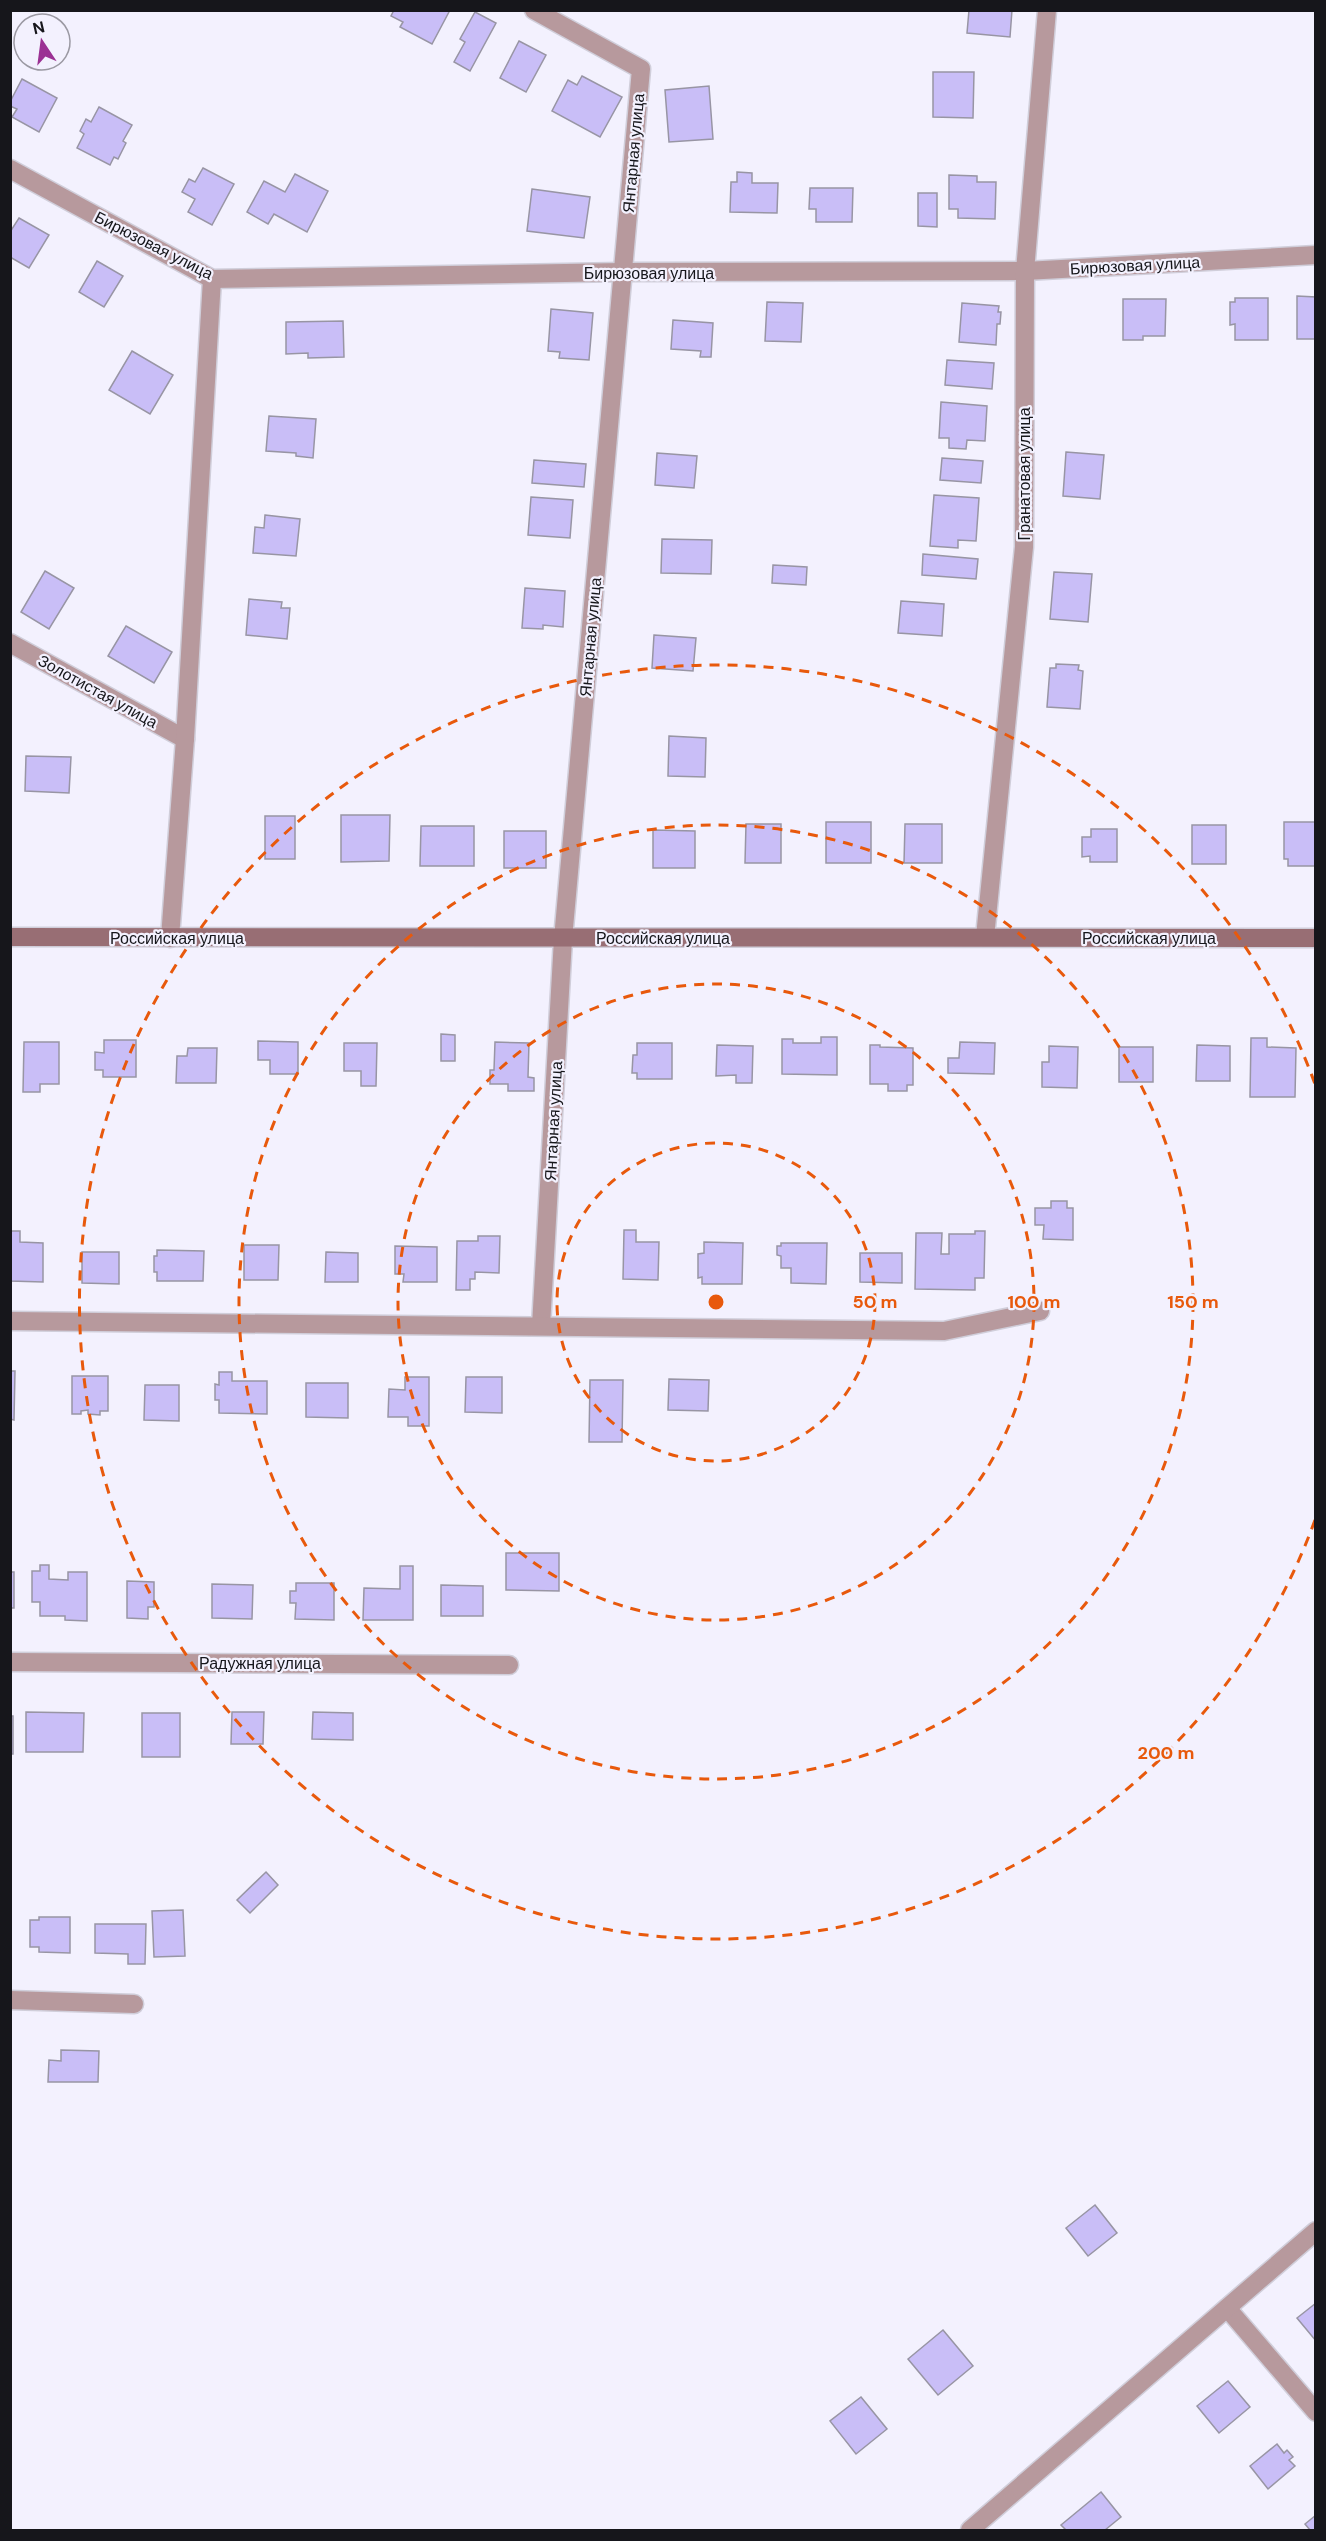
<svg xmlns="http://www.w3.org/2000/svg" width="1326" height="2541" viewBox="0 0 1326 2541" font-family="'DM Sans',sans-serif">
<rect width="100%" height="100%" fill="#f3f1fe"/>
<g fill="#c9bef7" stroke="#9895a4" stroke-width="1.5">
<path d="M394,10H450L432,44L400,27L403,22L391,16Z"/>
<path d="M969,10H1012L1010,37L967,33Z"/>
<path d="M475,12L496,23L470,71L454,62L465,42L460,39Z"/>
<path d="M519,41L546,55L526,92L500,78Z"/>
<path d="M933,72H974L973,118L933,117Z"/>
<path d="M582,76L622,97L600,137L552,111L568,80L577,85Z"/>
<path d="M22,79L57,98L39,132L12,117L17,109L10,106V102Z"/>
<path d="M709,86L713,139L669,142L665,90Z"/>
<path d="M99,107L132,125L123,141L126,143L118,159L114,157L110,165L77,148L84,134L80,131L86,119L91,122Z"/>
<path d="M203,168L234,184L212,225L188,212L195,199L182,192L189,179L195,182Z"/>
<path d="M737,172L752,173V183H778L777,213L730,212L731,182H737Z"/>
<path d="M295,174L328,191L307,232L274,214L268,224L247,212L264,181L285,192Z"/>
<path d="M949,175L977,176V182H996L995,219L958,218V209H949Z"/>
<path d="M810,188H853L852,222H816V209H809Z"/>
<path d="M532,189L590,197L584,238L527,231Z"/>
<path d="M918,193H937V227L918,226Z"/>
<path d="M19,218L49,235L29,268L10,257V232Z"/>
<path d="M97,261L123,276L104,307L79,292Z"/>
<path d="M1297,296L1316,297V339H1297Z"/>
<path d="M1235,298H1268V340H1235V324L1230,325V302H1235Z"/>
<path d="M1123,299H1166L1165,336H1143V340H1123Z"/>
<path d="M767,302L803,303L801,342L765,341Z"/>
<path d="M962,303L999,306L998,312H1001L1000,324H997L996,345L959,342Z"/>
<path d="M551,309L593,313L589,360L559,358L560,352L548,351Z"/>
<path d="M673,320L713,323L711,357H700L701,351L671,349Z"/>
<path d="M343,321L344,357L308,358V353L286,354V322Z"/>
<path d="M132,351L173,375L150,414L109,390Z"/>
<path d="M947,360L994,363L992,389L945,385Z"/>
<path d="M941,402L987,406L985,441L967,440L966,449L949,448V438H939Z"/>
<path d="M269,416L316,419L313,458L296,456V453L266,451Z"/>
<path d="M1066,452L1104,455L1100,499L1063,496Z"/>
<path d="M657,453L697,456L694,488L655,485Z"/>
<path d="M942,458L983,461L981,483L940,480Z"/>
<path d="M534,460L586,464L584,487L532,483Z"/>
<path d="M934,495L979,498L976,541L958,540V548L930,546Z"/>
<path d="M531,497L573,500L570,538L528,535Z"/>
<path d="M265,515L300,519L296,556L253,553L255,527L264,528Z"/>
<path d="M662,539L712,540L711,574L661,573Z"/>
<path d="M923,554L978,559L976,579L922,575Z"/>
<path d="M773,565L807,567L806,585L772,583Z"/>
<path d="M45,571L74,588L49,629L21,612Z"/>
<path d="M1054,572L1092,574L1088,622L1050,619Z"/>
<path d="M525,588L565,591L563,627L543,625V629L522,628Z"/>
<path d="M249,599L282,602L281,608H290L287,639L246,635Z"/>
<path d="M901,601L944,604L942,636L898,633Z"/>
<path d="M126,626L172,652L154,683L108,656Z"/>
<path d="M654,635L696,638L693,671L652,668Z"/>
<path d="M1056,664L1079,665L1078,670L1083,671L1080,709L1047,707L1050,668H1056Z"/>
<path d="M669,736L706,738L705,777L668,776Z"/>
<path d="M26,756L71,757L69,793L25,791Z"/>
<path d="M341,815H390L389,861L341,862Z"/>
<rect x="265" y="816" width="30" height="43"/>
<rect x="826" y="822" width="45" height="41"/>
<path d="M1284,822H1316V866H1288V859H1284Z"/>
<path d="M746,824H781V863H745Z"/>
<path d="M905,824H942V863H904Z"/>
<rect x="1192" y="825" width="34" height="39"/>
<path d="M421,826H474V866H420Z"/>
<path d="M1091,829H1117V862H1090V856L1082,857V837H1091Z"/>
<path d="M653,830L695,831V868H653Z"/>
<rect x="504" y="831" width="42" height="37"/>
<path d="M441,1034L455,1035V1061H441Z"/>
<path d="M821,1037H837V1075L782,1074V1039H793V1043H821Z"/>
<path d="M1251,1038H1267V1047L1296,1048L1295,1097H1250Z"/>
<path d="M104,1040H136V1077H103V1070H95V1052L104,1053Z"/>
<path d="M258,1041L298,1042V1074H270V1060H258Z"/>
<path d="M24,1042H59V1084H40V1092H23Z"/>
<path d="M495,1042L529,1043L528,1077L534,1078V1091H508V1084H490V1070H494Z"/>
<path d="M960,1042L995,1043L994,1074L948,1073V1058H959Z"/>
<path d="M344,1043H377L376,1086H361V1071H344Z"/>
<path d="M637,1043H672V1079H637V1073H632L633,1055H637Z"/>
<path d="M717,1045L753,1046L752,1083H736V1075L716,1076Z"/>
<path d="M870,1045H880V1047L913,1048V1085H907V1091H888V1084H870Z"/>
<path d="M1197,1045L1230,1046V1081H1196Z"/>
<path d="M1049,1046L1078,1047L1077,1088L1042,1087V1062H1049Z"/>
<rect x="1119" y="1047" width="34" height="35"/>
<path d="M188,1048H217L216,1083H176L177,1056H187Z"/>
<path d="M1051,1201H1067V1208H1073V1240L1043,1239L1044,1225H1035V1208H1051Z"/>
<path d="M624,1230H636V1242H659L658,1280L623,1279Z"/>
<path d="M10,1231H20V1242L43,1243V1282L10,1281Z"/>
<path d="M975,1231H985L984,1278H975V1290L915,1289L916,1233H942L941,1254H949V1234H975Z"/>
<path d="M478,1236H500L499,1273L475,1272V1279H470V1290H456L457,1241H478Z"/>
<path d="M704,1242L743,1243L742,1284H702V1277L698,1278V1254L704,1253Z"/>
<path d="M781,1243H827L826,1284L791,1283V1268H781V1256L777,1255V1246H781Z"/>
<path d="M244,1245H279L278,1280H244Z"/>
<path d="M395,1246L437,1247V1282H403L404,1274H395Z"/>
<path d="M157,1250L204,1251L203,1281H157V1272H154V1256H157Z"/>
<path d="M82,1252H119V1284L82,1283Z"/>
<path d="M326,1252L358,1253V1282H325Z"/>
<path d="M860,1253H902V1283L860,1282Z"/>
<path d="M10,1371H15L14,1420L10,1419Z"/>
<path d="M219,1372H232V1381H267V1414L219,1413V1400H215V1384L219,1385Z"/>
<path d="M72,1376H108V1411H100V1415L88,1414V1410L81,1411V1414H72Z"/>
<path d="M405,1377H429V1426H408V1417H388L389,1389L405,1390Z"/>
<path d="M466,1377H502V1413L465,1412Z"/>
<path d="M669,1379L709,1380L708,1411L668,1410Z"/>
<path d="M590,1380H623L622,1442H589Z"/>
<path d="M306,1383H348V1418L306,1417Z"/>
<path d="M145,1385H179V1421L144,1420Z"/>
<path d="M506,1553H559V1591L506,1590Z"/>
<path d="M40,1565H49V1579L68,1580V1572H87V1621L65,1620V1616H40V1602H32V1571H40Z"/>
<path d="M400,1566H413V1620H363L364,1588L400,1589Z"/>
<rect x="10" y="1572" width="4" height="36"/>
<path d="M127,1581L154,1582V1607H148V1619L127,1618Z"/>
<path d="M296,1583H334V1620L295,1619L296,1603H290V1591H296Z"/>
<path d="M212,1584L253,1585L252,1619L212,1618Z"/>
<path d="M441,1585L483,1586V1616H441Z"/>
<path d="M26,1712L84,1713L83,1752H26Z"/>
<path d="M232,1712H264L263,1744H231Z"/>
<path d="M313,1712L353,1713V1740L312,1739Z"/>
<rect x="142" y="1713" width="38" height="44"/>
<rect x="10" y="1716" width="3" height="38"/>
<path d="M266,1872L278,1885L250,1913L237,1900Z"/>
<path d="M183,1910L185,1956L154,1957L152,1911Z"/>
<path d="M39,1917H70V1953L39,1952V1947H30V1920H39Z"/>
<path d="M95,1924H146L145,1964H128V1954L95,1953Z"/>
<path d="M61,2050L99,2051L98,2082H48L49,2060L61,2061Z"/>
<path d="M1095,2205L1117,2233L1088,2256L1066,2228Z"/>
<path d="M1316,2303V2341L1297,2318Z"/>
<path d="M943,2330L973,2366L938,2395L908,2359Z"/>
<path d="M1228,2381L1250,2407L1219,2433L1197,2406Z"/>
<path d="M861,2397L887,2429L856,2454L830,2421Z"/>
<path d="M1277,2444L1284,2453L1287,2450L1293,2457L1289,2460L1295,2466L1268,2489L1250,2466Z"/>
<path d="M1101,2492L1121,2517L1105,2530H1066L1061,2525Z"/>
<path d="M1316,2515V2530H1310L1305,2524Z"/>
</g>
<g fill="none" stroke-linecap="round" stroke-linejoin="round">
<g stroke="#d0ceda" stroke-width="21">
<g id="street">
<path d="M534,10L641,69L563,939L541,1326"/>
<path d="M10,169L212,279L622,272L1025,271L1316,255"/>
<path d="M10,643L185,739"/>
<path d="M985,937L1024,547L1025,271L1047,10"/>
<path d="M170,938L185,739L212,279"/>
<path d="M10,1321L944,1331L1040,1311"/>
<path d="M10,1662L509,1665"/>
<path d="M10,2000L134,2004"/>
<path d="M1227,2308L1316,2412"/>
<path d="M970,2530L1316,2231"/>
</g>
</g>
<g stroke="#d0ceda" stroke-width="21">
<path id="secondary" d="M10,937L1316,938"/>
</g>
<use href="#street" stroke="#b7999d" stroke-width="18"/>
<use href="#secondary" stroke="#986e74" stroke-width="18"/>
</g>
<g fill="none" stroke="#e8590c" stroke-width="3" stroke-dasharray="10 8">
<circle cx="716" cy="1302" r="159"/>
<circle cx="716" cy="1302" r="318"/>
<circle cx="716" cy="1302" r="477"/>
<path d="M1315 1520A637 637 0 1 1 1315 1084"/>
</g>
<g text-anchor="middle" stroke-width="4.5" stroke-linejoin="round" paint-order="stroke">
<g font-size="16" fill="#16161b" stroke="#f3f1fe">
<text transform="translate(633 153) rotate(-85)" y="6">Янтарная улица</text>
<text transform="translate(154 245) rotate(27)" y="6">Бирюзовая улица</text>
<text transform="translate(1135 265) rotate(-3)" y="6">Бирюзовая улица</text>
<text x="649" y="279">Бирюзовая улица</text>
<text transform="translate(1024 474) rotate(-90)" y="6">Гранатовая улица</text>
<text transform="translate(590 637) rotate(-85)" y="6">Янтарная улица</text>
<text transform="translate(98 691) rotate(29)" y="6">Золотистая улица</text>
<text x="177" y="944">Российская улица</text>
<text x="663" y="944">Российская улица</text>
<text x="1149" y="944">Российская улица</text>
<text transform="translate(553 1121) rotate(-87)" y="6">Янтарная улица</text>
<text x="260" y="1669">Радужная улица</text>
</g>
</g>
<circle cx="716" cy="1302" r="9" fill="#e8590c" stroke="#f3f1fe" stroke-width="3"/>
<g font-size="18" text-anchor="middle" font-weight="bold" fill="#e8590c" stroke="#f3f1fe" stroke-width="4.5" stroke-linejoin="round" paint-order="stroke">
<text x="875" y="1308">50 m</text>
<text x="1034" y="1308">100 m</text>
<text x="1193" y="1308">150 m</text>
<text x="1166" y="1759">200 m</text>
</g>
<rect width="1326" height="2541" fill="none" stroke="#16161b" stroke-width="24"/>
<g transform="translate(42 42) rotate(347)"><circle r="28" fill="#f3f1fe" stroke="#9b99a3" stroke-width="1.5"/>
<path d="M0-4.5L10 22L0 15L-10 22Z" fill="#9b3194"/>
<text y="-9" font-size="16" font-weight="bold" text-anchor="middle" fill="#16161b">N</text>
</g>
</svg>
